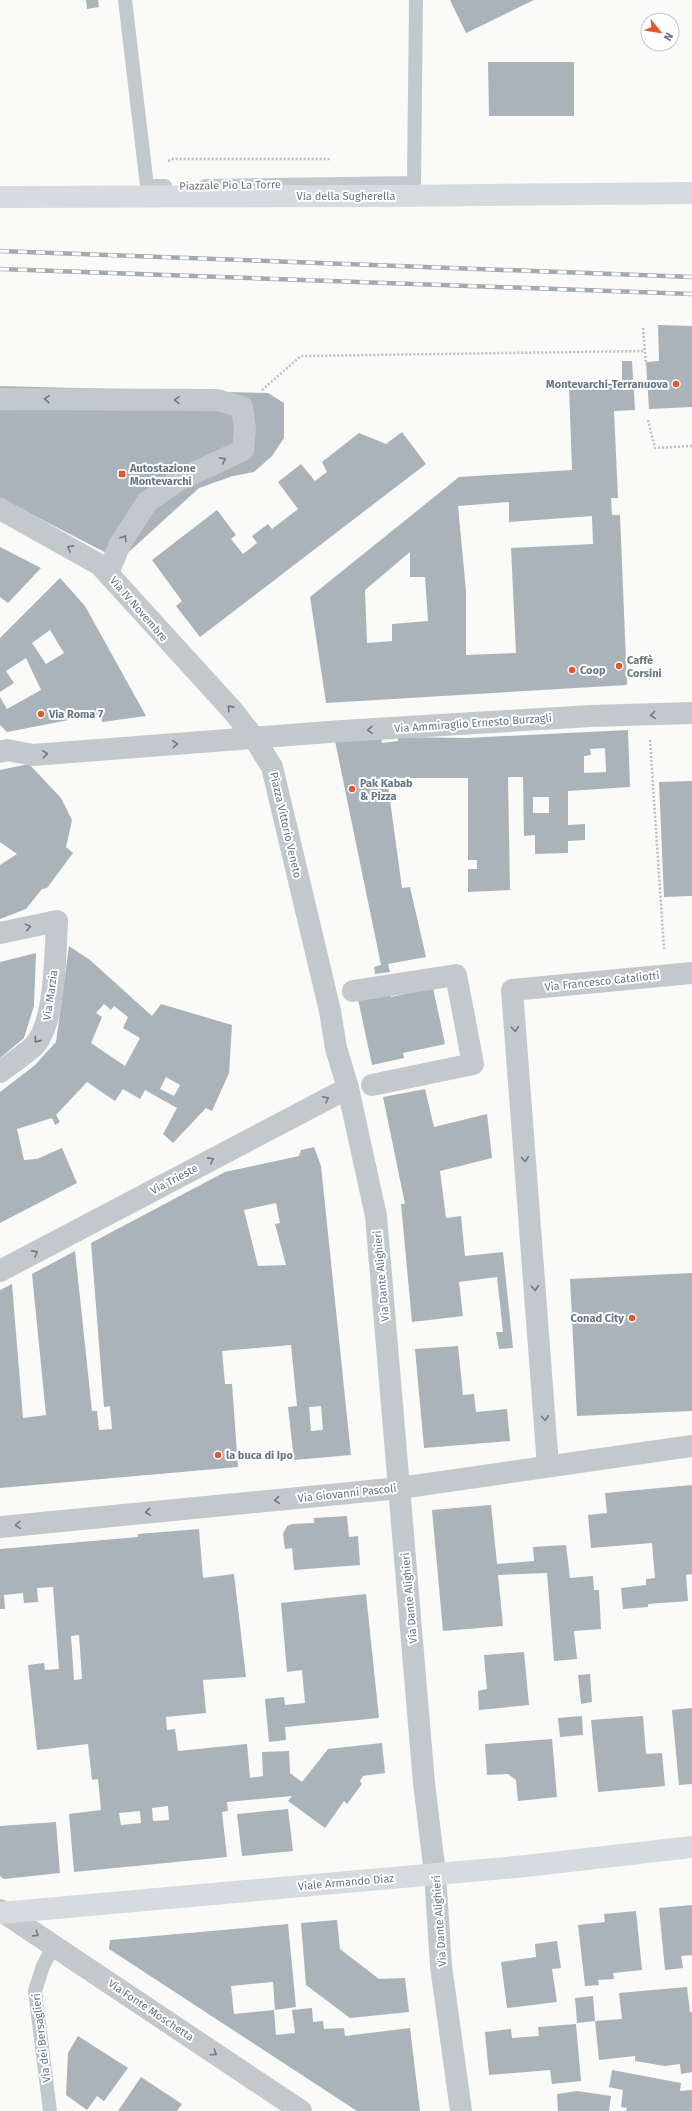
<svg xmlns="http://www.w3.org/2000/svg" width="692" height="2111" viewBox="0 0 692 2111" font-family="'Fira Sans',sans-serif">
<rect width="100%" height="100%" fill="#fafaf8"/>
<g fill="#aab3b9" fill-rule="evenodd">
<path d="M86,0H98L99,7L87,9Z"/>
<path d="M450,0H534L466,33Z"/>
<path d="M488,62H574V116H489Z"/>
<path d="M658,325L692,326V407L649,409L646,362L659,361Z"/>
<path d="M622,361H632L635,410L614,411L618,498H611L612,515H620L627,685L326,703L310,597L459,477L572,470L569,387L622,386ZM509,502V522L592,516L593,544L511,548L516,653L466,655V591L458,506ZM410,552V577H425L428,621L392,624V641L367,643L365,590Z"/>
<path d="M0,386L268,393L284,403V438L272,456L254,472L233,476L199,488L120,560L0,498Z"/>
<path d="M402,432L426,464L200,637L176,606L182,601L152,560L217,510L236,535L231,539L243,554L257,543L252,536L268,524L272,529L298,509L278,482L301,464L315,481L327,472L322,462L359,433L386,444Z"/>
<path d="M0,547L41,568L8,603L0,597Z"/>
<path d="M60,578L85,606L146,716L102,722L100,714L7,732L0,725V697L7,709L41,690L26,658L6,671L14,683L0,692V638ZM50,630L64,653L46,664L32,643Z"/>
<path d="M628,730L630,787L568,791V825L585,824V840L568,841V853L535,854V835L524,836L523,777H508L510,890L468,892V869H477V860H468V778H387L402,888L410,887L426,957L388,964L390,972L375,974L374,967L381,965L335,741L381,738L382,743L398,741V737L467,738ZM605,748L606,772L584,773V756L591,755L590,749ZM533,797H549V813H533Z"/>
<path d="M29,764L61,798L72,820L66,847L73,853L47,888L42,889L26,909L0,919V865L17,854L0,842V770Z"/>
<path d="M692,781V896L664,897L659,782Z"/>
<path d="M69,946L90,960L152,1016L161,1004L232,1025L229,1073L212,1111L206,1108L173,1143L163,1134L177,1108L145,1090L140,1099L123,1089L115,1101L87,1082L56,1115L60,1122L55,1125L52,1118L17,1129L24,1160L37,1159L62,1148L77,1183L0,1223V1092L35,1065L56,1042ZM104,1004L111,1010L114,1006L128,1017L123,1028L140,1038L125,1066L91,1043L102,1017L96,1013ZM166,1077L180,1085L174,1096L160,1089Z"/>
<path d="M36,953L34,1006L24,1038L0,1058V962Z"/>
<path d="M433,988L445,1044L403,1053L404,1058L372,1065L358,999L389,992L391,997Z"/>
<path d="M425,1089L434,1127L487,1114L492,1158L440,1171L446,1218L461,1216L465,1256L503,1252L513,1348L499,1349L496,1332H503L497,1277L459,1282L463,1316L412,1322L401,1204H405L383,1097Z"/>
<path d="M314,1147L321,1166L351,1455L294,1460L288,1407L297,1406L291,1345L222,1351L225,1384H232L238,1467L0,1488V1290L12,1284L23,1418L46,1415L32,1274L75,1251L92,1411H97L99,1430L112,1429L110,1406L104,1407L91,1243L225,1172L299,1156L301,1150ZM276,1203L280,1223L275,1224L286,1265L258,1266L244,1210ZM321,1406L323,1430L311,1431L309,1407Z"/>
<path d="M692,1273V1411L577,1416L570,1279Z"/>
<path d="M458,1346L463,1395L474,1394L476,1412L507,1409L510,1441L424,1448L415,1349Z"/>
<path d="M692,1485V1574L686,1575L688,1601L648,1604V1607L623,1609L621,1588L646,1585V1579L655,1578L652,1543L591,1548L588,1515L607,1513L605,1493Z"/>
<path d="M491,1505L497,1564L534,1561L533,1547L566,1545L570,1578L593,1576L594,1590H599L601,1629L574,1631L577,1659L554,1661L547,1573L498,1575L503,1626L443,1631L432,1510Z"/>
<path d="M347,1516L349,1537L358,1536L360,1565L294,1570L292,1548L285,1549L283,1534L287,1526L292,1524L314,1523V1518Z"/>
<path d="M199,1529L203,1578L234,1574L246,1677L203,1680L206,1713L166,1717L167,1730L175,1729L178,1751L247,1744L250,1778L263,1776L262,1752L289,1751L290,1773L302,1782L328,1749L382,1743L385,1773L363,1776L360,1781L362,1784L347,1804L344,1801L325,1828L288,1801L292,1796L227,1802L228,1811L222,1812L227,1857L74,1872L69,1814L101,1810L98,1779L92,1780L88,1744L37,1750L28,1665L44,1663L45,1670L59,1669L53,1587L37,1588L38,1602L24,1603L23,1593L4,1595L5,1609H0V1549L138,1537V1534ZM79,1635L82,1679L74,1680L71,1636ZM168,1806L169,1820L153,1821L152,1808ZM140,1811L141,1823L121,1825L119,1813Z"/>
<path d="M366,1594L379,1718L285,1727L286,1740L269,1742L265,1699L284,1697L285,1705L305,1703L302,1670L287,1672L281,1603Z"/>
<path d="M524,1652L529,1705L479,1710L478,1691L487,1689L484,1655Z"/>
<path d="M590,1674L592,1702L581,1704L578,1675Z"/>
<path d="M692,1708V1784L679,1785L672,1710Z"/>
<path d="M582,1716L583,1735L560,1737L558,1718Z"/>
<path d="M643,1716L646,1754L662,1753L665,1786L598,1792L591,1720Z"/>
<path d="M552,1739L557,1797L518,1801L516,1780L508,1774L487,1775L485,1744Z"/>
<path d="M288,1809L293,1851L242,1856L237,1814Z"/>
<path d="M56,1822L60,1873L4,1879L0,1876V1826Z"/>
<path d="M692,1905V1955L681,1956L683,1968L665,1970L659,1908Z"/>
<path d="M636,1911L642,1970L613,1973L614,1979L598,1980L599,1985L585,1986L578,1925L605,1922L604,1914Z"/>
<path d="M337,1920L340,1949L379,1979L405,1978L409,2012L350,2018L306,1985L301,1923Z"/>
<path d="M288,1924L296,2007L275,2010L273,1982L231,1986L234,2014L274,2010L276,2035L295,2033L292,2010L312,2008L313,2022L323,2021L324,2029L344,2028L345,2036L410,2028L420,2111H357L109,1949L110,1940Z"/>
<path d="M557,1941L561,1968L552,1969L557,2002L507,2008L501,1962L536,1957L535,1944Z"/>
<path d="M687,1987L690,2012H692V2072L681,2074L680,2064L665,2066L635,2061V2056L599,2060L595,2021L622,2019L619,1993Z"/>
<path d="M593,1996L595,2021L577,2023L575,1998Z"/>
<path d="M576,2024L581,2081L552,2084L550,2070L489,2075L485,2032L511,2029L512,2038L539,2036L538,2027Z"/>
<path d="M78,2036L128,2068L104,2101L97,2096L87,2110L66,2095L68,2053Z"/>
<path d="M612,2070L681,2083L680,2091L692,2090V2111H626L627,2108L621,2107L623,2090L609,2087Z"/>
<path d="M141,2077L182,2104L177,2111H118Z"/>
<path d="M577,2091L611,2096L609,2111H558L557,2094Z"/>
</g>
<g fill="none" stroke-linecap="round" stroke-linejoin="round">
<g stroke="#bbbfc2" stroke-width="2.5" stroke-dasharray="2 2" stroke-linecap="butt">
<path d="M168,161L173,159H330"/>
<path d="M643,328L646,365"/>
<path d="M262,390L301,356L645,351"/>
<path d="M648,420L655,448L692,446"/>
<path d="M650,740L664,949"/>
</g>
<g stroke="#c3c8cc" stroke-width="14">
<path d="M125,0L147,186H165"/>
<path d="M205,186L414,183L416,0"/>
<path d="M50,2111L35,1991L43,1966L54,1945"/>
</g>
<g stroke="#c3c8cc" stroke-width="22">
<path d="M0,399L217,400L242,407L245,429L243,450L177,481L147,502L120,544L108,573"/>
<path d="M0,509L100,565L233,711L254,738L272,767L330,1011L336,1048L348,1088L376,1216L424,1783L435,1874L441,1966L461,2111"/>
<path d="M0,752L7,750L33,755L342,731L591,716L692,713"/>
<path d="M0,933L57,921C55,953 56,1023 34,1046C24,1055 11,1064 0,1072"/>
<path d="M353,991L456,975L473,1064L372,1085"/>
<path d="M0,1271L348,1088"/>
<path d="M548,1466L512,990L692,973"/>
<path d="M0,1527L400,1488L692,1446"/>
<path d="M0,1910L301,2111"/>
</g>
<g stroke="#d6dbdf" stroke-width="22">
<path d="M0,197L390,196L692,193"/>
<path d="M0,1913L526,1866L692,1847"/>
</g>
<g stroke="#a2aab0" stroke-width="4.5">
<g id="rail">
<path d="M0,251L692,277"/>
<path d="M0,269L692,294"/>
</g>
</g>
<use href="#rail" stroke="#fff" stroke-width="3" stroke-dasharray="9" stroke-linecap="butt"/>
</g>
<defs><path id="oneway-chevron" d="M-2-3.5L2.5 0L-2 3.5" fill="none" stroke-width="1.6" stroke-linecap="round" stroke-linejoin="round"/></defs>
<g stroke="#6a7a87">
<use href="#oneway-chevron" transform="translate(47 399) rotate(-179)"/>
<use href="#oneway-chevron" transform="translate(177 400) rotate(-179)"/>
<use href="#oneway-chevron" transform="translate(223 460) rotate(-27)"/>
<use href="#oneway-chevron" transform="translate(124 538) rotate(-57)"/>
<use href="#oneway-chevron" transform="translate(70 548) rotate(-151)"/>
<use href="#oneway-chevron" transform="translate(230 708) rotate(-132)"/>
<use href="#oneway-chevron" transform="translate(653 715) rotate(175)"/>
<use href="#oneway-chevron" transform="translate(370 730) rotate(176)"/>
<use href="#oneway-chevron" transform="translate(175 744) rotate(-4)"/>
<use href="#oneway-chevron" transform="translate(45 754) rotate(-5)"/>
<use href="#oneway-chevron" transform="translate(28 927) rotate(-13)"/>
<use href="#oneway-chevron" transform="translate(515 1029) rotate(86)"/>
<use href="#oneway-chevron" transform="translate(37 1040) rotate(125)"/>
<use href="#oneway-chevron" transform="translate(326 1099) rotate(-28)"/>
<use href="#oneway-chevron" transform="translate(525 1159) rotate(86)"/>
<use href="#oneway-chevron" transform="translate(211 1160) rotate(-28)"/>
<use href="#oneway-chevron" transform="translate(35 1253) rotate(-28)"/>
<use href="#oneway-chevron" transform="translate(535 1288) rotate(86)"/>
<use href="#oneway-chevron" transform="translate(545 1418) rotate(86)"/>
<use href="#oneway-chevron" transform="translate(277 1500) rotate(175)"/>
<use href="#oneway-chevron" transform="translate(148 1512) rotate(175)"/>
<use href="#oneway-chevron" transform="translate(18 1525) rotate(175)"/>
<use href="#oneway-chevron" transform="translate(36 1934) rotate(33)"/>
<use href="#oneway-chevron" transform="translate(214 2053) rotate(34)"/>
</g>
<g fill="#e4572e" stroke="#fff" stroke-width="1.5">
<circle cx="676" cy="384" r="4"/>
<rect x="118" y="470" width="8" height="8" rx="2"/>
<circle cx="619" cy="666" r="4"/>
<circle cx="572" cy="670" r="4"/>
<circle cx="41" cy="714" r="4"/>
<circle cx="352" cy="789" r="4"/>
<circle cx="632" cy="1318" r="4"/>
<circle cx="218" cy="1455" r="4"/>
</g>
<g text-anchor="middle" stroke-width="4" stroke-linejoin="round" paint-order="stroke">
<g font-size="11" fill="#657683" stroke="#fff">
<text transform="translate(230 185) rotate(-1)" y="4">Piazzale Pio La Torre</text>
<text x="346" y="200">Via della Sugherella</text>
<text transform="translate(139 609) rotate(49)" y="4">Via IV Novembre</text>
<text transform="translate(473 723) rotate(-4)" y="4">Via Ammiraglio Ernesto Burzagli</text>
<text transform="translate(286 825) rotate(77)" y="4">Piazza Vittorio Veneto</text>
<text transform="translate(602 981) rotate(-6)" y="4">Via Francesco Cataliotti</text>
<text transform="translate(50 995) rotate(-82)" y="4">Via Marzia</text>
<text transform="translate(174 1179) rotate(-28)" y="4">Via Trieste</text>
<text transform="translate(381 1276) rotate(-95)" y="4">Via Dante Alighieri</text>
<text transform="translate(347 1493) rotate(-6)" y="4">Via Giovanni Pascoli</text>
<text transform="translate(409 1598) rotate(-95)" y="4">Via Dante Alighieri</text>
<text transform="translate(346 1882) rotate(-5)" y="4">Viale Armando Diaz</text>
<text transform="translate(439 1921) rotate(-94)" y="4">Via Dante Alighieri</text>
<text transform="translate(151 2010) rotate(34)" y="4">Via Fonte Moschetta</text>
<text transform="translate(41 2038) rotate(-97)" y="4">Via dei Bersaglieri</text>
</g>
<g font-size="11" font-weight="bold" fill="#657683" stroke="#fff" text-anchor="start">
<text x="668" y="388" text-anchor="end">Montevarchi-Terranuova</text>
<text x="130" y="472">Autostazione<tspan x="130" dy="13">Montevarchi</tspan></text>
<text x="627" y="664">Caffè<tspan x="627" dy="13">Corsini</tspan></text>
<text x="580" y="674">Coop</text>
<text x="49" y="718">Via Roma 7</text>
<text x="360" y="787">Pak Kabab<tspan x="360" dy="13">&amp; Pizza</tspan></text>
<text x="624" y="1322" text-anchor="end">Conad City</text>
<text x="226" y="1459">la buca di Ipo</text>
</g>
</g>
<g transform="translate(660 32) rotate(120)"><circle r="19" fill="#ffffff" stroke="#c1c8cd"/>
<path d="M0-3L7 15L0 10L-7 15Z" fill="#e4572e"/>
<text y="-6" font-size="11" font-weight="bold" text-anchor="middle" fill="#657683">N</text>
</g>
</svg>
